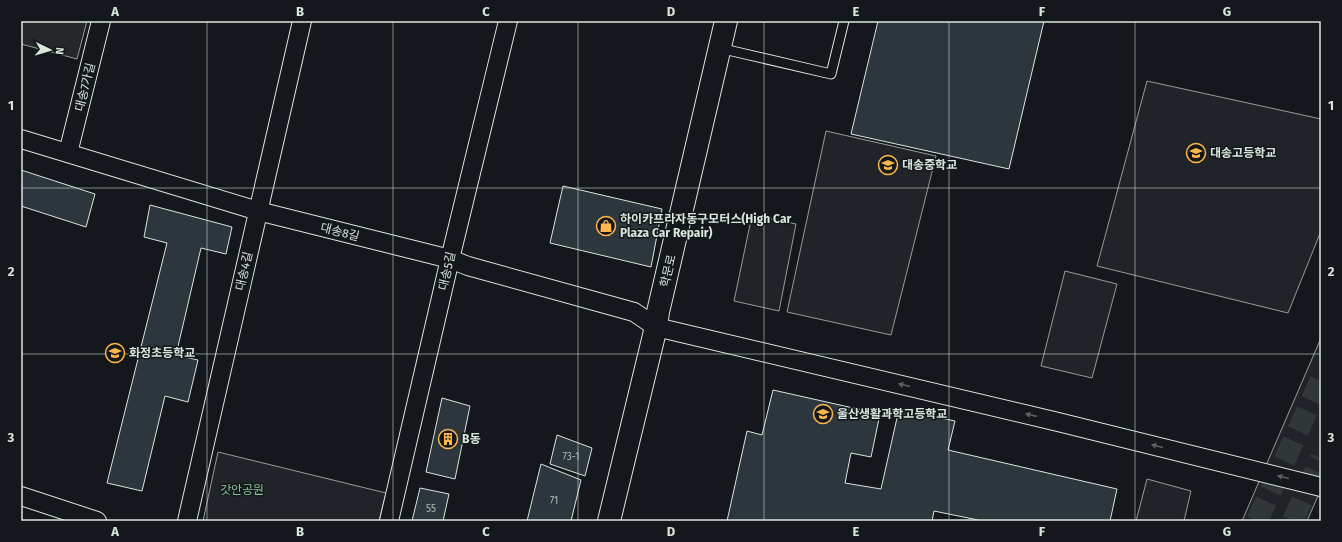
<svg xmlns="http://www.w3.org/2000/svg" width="1342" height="542" viewBox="0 0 1342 542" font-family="'Fira Sans','Noto Sans KR',sans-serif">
<rect width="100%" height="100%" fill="#14181c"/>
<g fill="#202428" stroke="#939e99">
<path d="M1147,81L1321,119V231L1288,313L1097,266Z"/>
<path d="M826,131L936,156L891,335L787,312Z"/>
<path d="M752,215L796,224L779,311L734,301Z"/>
<path d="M1065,271L1117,284L1092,378L1041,366Z"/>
<path d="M1321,338V489L1307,521H1242Z"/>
<path d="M218,452L386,493L379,521H203Z"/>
<path d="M1147,479L1191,491L1184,521H1136Z"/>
</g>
<path fill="#24282b" stroke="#939e99" d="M21,21H87L77,59L21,44Z"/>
<g fill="#2c363c" stroke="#d8e6dc">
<path d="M878,21H1044L1009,169L851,134Z"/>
<path d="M21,170L95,194L86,227L21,206Z"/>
<path d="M563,186L662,209L651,267L550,243Z"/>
<path d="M150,205L232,227L226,254L201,248L176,355L198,360L188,402L165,396L142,491L107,483L167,243L144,237Z"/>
<path d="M773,390L880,414L871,457L851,453L845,483L881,489L899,409L955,421L948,450L1117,489L1110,521H983L934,511L932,521H727L747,431L762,435Z"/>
<path d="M442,398L470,406L455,479L426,472Z"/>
<path d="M557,435L592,448L585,476L550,464Z"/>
<path d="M541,464L581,480L571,521H527Z"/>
<path d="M420,488L449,494L443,521H412Z"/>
</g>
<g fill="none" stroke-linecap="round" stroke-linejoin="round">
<g stroke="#313739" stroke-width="22" stroke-dasharray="22 11" stroke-linecap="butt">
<path d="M1257,521L1321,380"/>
<path d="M1293,521L1321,458"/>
</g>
<g stroke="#d8e6dc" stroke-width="11">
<path id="service" d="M719,48L831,74L844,21"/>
</g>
<g stroke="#d8e6dc" stroke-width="20">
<g id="minor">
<path d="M21,139L258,211L450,259L468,266L634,312L656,327L1054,421L1321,487"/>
<path d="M68,153L101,21"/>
<path d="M21,496L97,521"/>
<path d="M187,521L302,21"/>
<path d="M389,521L450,259L508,21"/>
</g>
</g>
<g stroke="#d8e6dc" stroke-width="24">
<path id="tertiary" d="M609,521L656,327L658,312L726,21"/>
</g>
<use href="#service" stroke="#14181c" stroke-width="9"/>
<use href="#minor" stroke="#14181c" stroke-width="18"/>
<use href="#tertiary" stroke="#14181c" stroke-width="22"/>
</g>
<defs><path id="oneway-solid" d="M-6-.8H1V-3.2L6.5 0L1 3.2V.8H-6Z"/></defs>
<g fill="#59605f">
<use href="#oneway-solid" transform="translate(904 385) rotate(-167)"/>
<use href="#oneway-solid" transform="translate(1031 415) rotate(-167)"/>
<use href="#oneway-solid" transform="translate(1157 446) rotate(-166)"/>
<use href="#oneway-solid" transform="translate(1283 477) rotate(-166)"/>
</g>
<path fill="none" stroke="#d8e6dc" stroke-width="1" stroke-opacity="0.55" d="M207,21V521M393,21V521M578,21V521M764,21V521M949,21V521M1135,21V521M21,188H1321M21,354H1321"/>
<defs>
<g id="school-ring" transform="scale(1)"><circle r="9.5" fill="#14181c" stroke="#ffb74d" stroke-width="1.5"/><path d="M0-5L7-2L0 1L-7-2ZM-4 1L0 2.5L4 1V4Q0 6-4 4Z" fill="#ffb74d"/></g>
<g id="shop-ring" transform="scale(1)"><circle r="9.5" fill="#14181c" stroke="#ffb74d" stroke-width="1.5"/><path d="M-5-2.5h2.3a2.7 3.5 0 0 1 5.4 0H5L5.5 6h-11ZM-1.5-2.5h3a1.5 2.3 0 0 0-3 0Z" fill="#ffb74d"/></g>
<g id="building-ring" transform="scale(1)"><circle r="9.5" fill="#14181c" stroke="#ffb74d" stroke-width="1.5"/><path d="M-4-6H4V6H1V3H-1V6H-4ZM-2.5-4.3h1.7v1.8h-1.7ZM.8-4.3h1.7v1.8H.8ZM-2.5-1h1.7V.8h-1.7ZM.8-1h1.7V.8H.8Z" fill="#ffb74d"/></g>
</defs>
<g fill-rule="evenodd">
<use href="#school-ring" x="1196" y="153"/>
<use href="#school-ring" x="888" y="165"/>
<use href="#shop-ring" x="606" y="226"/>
<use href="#school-ring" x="115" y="353"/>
<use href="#school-ring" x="823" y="414"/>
<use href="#building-ring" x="448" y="439"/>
</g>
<g text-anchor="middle" stroke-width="3" stroke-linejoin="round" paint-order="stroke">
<g font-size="10" fill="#adbab4">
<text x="571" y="460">73-1</text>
<text x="554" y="504">71</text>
<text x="431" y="512">55</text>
</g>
<g font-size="12" fill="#d8e6dc" stroke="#14181c">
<text transform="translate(85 87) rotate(-76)" y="4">대송7가길</text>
<text transform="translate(340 232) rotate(14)" y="4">대송8길</text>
<text transform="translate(244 271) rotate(-77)" y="4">대송4길</text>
<text transform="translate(447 271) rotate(-77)" y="4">대송5길</text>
<text transform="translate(668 271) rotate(-77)" y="4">학문로</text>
</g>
<g font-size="12" font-weight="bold" fill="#d8e6dc" stroke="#14181c" text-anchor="start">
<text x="1210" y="157">대송고등학교</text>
<text x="902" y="169">대송중학교</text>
<text x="620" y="223">하이카프라자동구모터스(High Car<tspan x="620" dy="14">Plaza Car Repair)</tspan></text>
<text x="129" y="357">화정초등학교</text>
<text x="837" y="418">울산생활과학고등학교</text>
<text x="462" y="443">B동</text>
</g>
<g font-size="12" fill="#8ac095" stroke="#14181c">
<text x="242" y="494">갓안공원</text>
</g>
</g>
<rect width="1342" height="542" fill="none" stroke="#14181c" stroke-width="44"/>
<g transform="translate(50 50) rotate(95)" stroke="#14181c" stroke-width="3" paint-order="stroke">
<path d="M0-3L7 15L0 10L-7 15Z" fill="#d8e6dc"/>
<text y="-6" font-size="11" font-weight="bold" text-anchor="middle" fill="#d8e6dc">N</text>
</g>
<rect x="22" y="22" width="1298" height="498" fill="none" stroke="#d8e6dc" stroke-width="1.5"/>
<g font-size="13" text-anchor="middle" font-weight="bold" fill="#d8e6dc">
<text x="115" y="16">A</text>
<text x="300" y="16">B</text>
<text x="486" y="16">C</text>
<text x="671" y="16">D</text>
<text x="856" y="16">E</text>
<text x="1042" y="16">F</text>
<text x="1227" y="16">G</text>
<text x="11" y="110">1</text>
<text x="1331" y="110">1</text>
<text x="11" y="276">2</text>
<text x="1331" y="276">2</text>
<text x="11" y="442">3</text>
<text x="1331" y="442">3</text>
<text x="115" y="536">A</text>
<text x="300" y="536">B</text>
<text x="486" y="536">C</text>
<text x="671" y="536">D</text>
<text x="856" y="536">E</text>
<text x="1042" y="536">F</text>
<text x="1227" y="536">G</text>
</g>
</svg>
